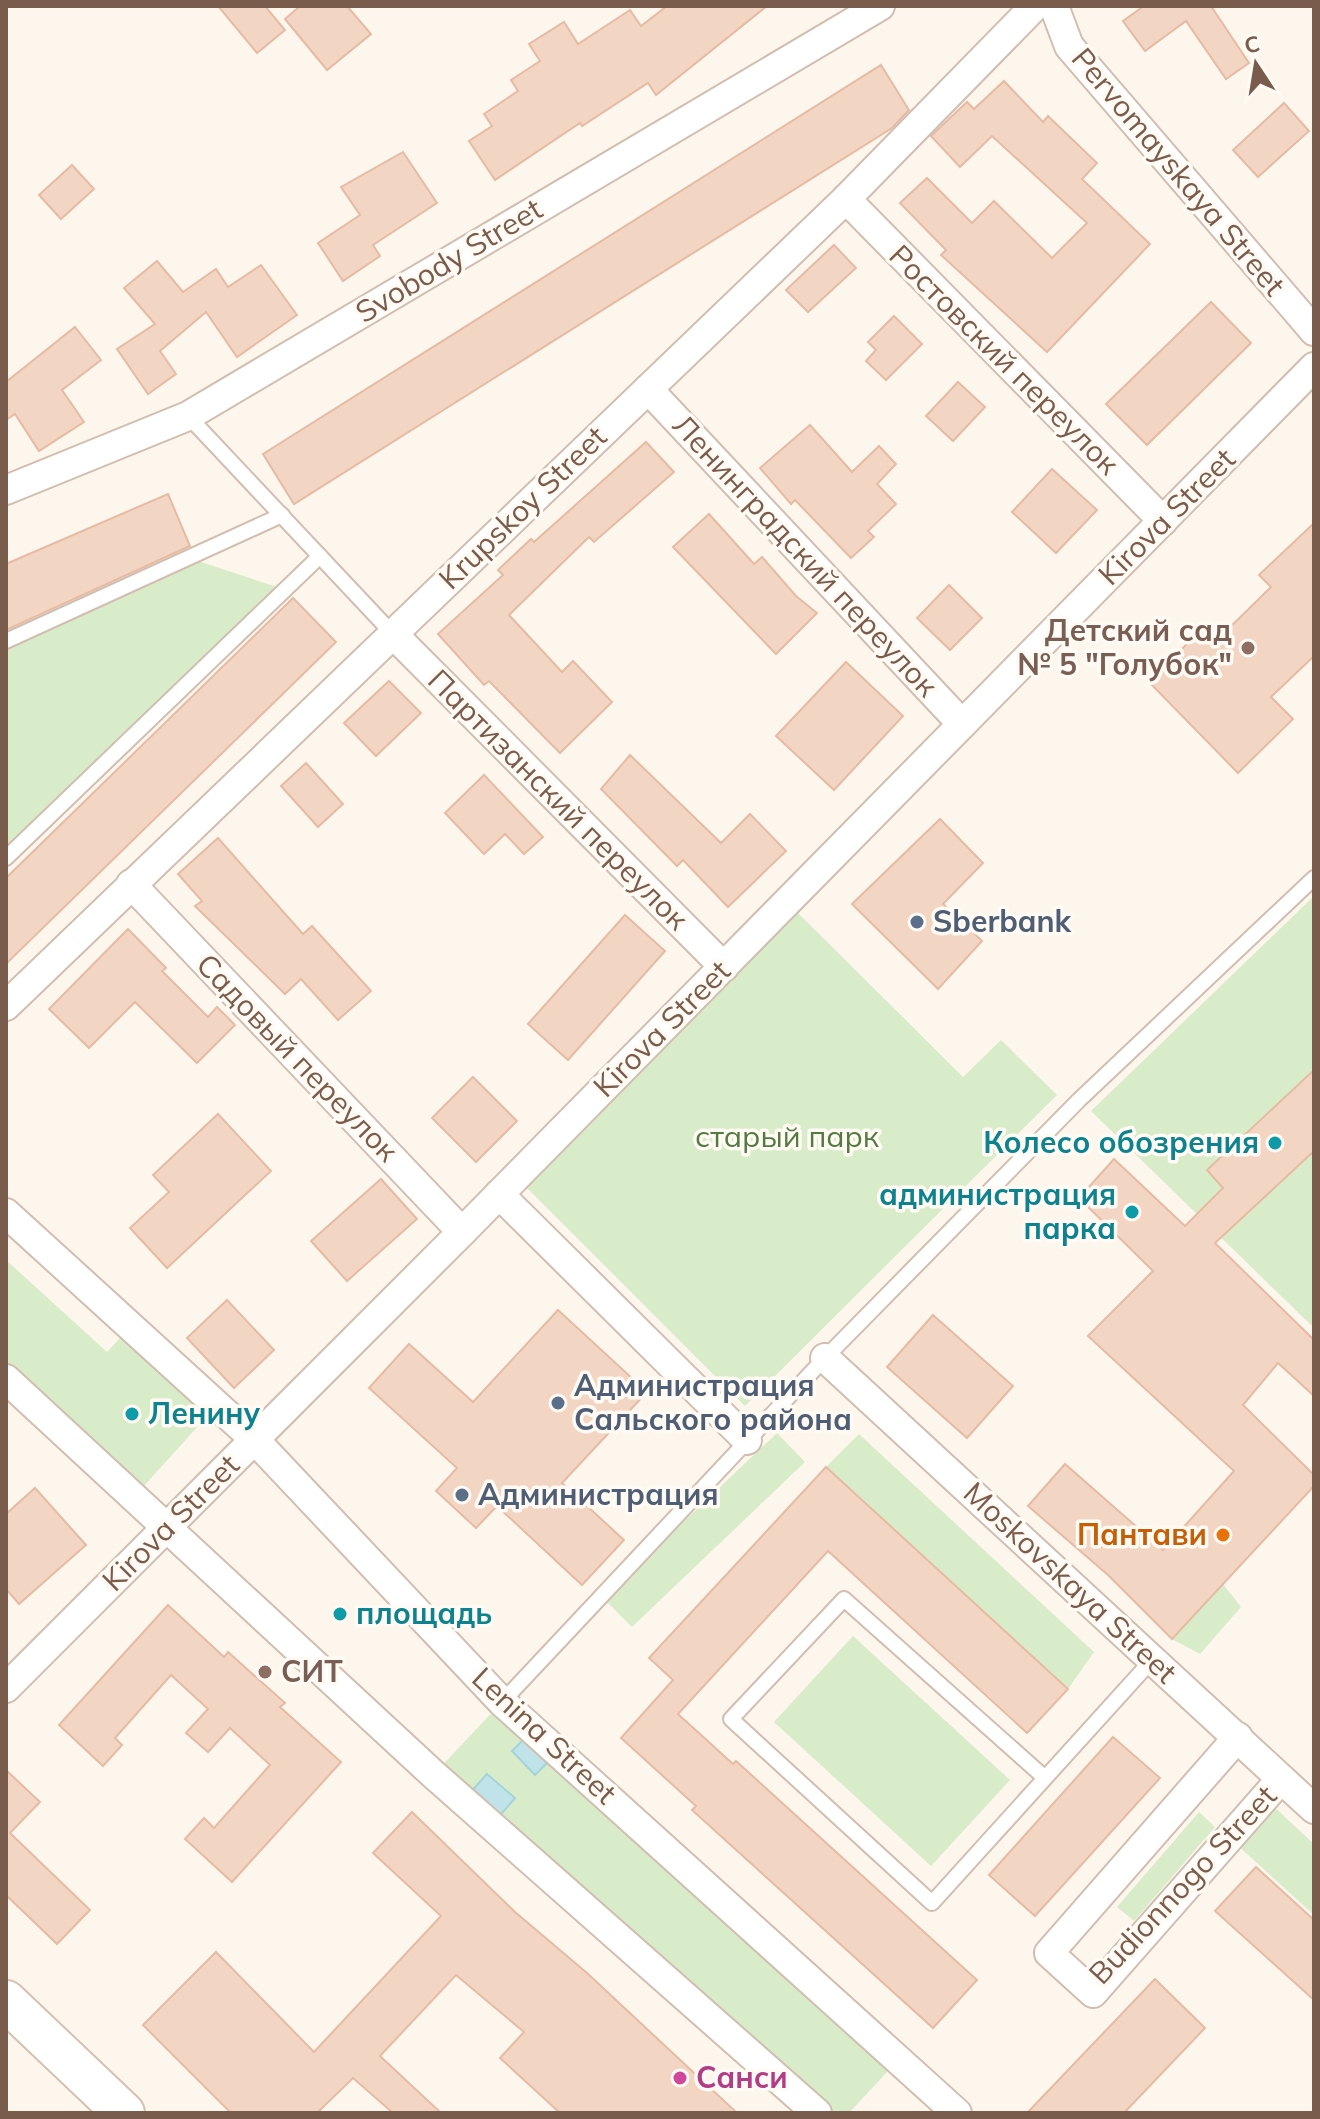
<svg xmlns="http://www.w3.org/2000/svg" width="1320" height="2119" viewBox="0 0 1320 2119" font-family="Mulish,sans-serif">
<rect width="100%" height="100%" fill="#fdf6ec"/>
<g fill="#d8ecc9">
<path d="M192,559L286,590L6,858V641Z"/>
<path d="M1314,896V1328L1091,1111Z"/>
<path d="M791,906L963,1077L1001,1040L1057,1095L745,1406L518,1179Z"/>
<path d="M6,1260L107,1352L123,1335L209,1414L143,1487L6,1362Z"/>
<path d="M777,1433L805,1462L632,1627L603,1598Z"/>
<path d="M859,1434L1094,1652L1068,1689L826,1467Z"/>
<path d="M1223,1584L1241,1607L1200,1654L1172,1639Z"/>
<path d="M853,1636L1010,1780L931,1866L774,1722Z"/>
<path d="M502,1702L570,1770L888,2071L849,2113H817L532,1841L520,1853L433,1775Z"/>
<path d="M1270,1803L1314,1844V1915L1235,1843Z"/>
<path d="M1199,1812L1215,1827L1134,1921L1117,1907Z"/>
</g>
<g fill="#bfe3e8" stroke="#a5d3da" stroke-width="2">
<path d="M529,1734L553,1757L535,1775L512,1751Z"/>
<path d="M487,1774L515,1798L497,1819L469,1794Z"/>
</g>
<g fill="#f3d5c3" stroke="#e6bba3" stroke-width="2">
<path d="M218,6H265L285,30L257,53Z"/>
<path d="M300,6H347L371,34L327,70L285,19Z"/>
<path d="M667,6H767L656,95L648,83L582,126L580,123L495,180L469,141L492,126L484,114L518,91L511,80L540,61L529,44L564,22L578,44L630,10L641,26Z"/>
<path d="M1144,6H1211L1249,63L1226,79L1186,21L1145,51L1123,21Z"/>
<path d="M881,65L909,110L892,128L294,504L263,454Z"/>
<path d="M1004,81L1043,122L1048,116L1097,163L1082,179L1150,244L1047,352L941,255L946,250L900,203L927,178L972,223L994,201L1052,258L1087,223L992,136L960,167L931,136L967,102L974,109Z"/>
<path d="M1284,103L1309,131L1258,177L1233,150Z"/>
<path d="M403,152L437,203L373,245L380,256L343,281L318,243L360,215L341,187Z"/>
<path d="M72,165L94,189L61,219L39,195Z"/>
<path d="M834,245L856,268L808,312L786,290Z"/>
<path d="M157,261L183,292L216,269L228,287L261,265L297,315L237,357L206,312L160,351L176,374L148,394L117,349L155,324L124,288Z"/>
<path d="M1211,302L1251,343L1147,445L1106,404Z"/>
<path d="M894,316L922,344L886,380L866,361L876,350L868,342Z"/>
<path d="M75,327L101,360L62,390L84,422L39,451L15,414L6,420V382Z"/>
<path d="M958,382L985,407L953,441L926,416Z"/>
<path d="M810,425L852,472L879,446L896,464L877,484L896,504L868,531L874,537L851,558L795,500L791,504L760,468Z"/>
<path d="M646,442L674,472L594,542L589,537L509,615L562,672L573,661L612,702L560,753L489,681L484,685L438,634L503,575L498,570L531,539L534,542Z"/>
<path d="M1052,469L1097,510L1056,553L1012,512Z"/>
<path d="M168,494L190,546L6,630V564Z"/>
<path d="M709,514L754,564L762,557L796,596L817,613L776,654L673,547Z"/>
<path d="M1314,523V656L1271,697L1293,719L1238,773L1148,681L1204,628L1216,641L1271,587L1259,575Z"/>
<path d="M949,585L982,618L950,650L917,618Z"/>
<path d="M293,598L336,642L6,964V878Z"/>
<path d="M846,662L903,716L834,790L776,736Z"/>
<path d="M389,681L421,713L376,756L344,723Z"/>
<path d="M630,755L721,843L750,814L786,851L728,907L683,860L677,866L601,789Z"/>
<path d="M306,763L343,804L318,827L281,786Z"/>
<path d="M484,775L543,837L524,854L505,834L484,854L445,813Z"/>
<path d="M940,819L983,863L943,904L982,941L938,989L852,904Z"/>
<path d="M218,838L303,934L312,926L371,991L338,1020L301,979L285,994L195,906L202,901L178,874Z"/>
<path d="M625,915L665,951L568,1060L528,1024Z"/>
<path d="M128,929L166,968L162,971L208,1017L217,1007L235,1025L197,1063L135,1002L89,1048L49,1009Z"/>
<path d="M1314,1070V1151L1215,1243L1314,1340V1396L1278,1363L1243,1405L1314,1475V1486L1172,1639L1108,1575L1028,1506L1065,1464L1163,1550L1234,1471L1088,1336L1153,1271L1079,1198L1114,1159L1185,1226L1223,1188L1207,1170Z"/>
<path d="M473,1077L517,1121L476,1162L432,1118Z"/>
<path d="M218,1114L271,1171L167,1268L130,1228L169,1192L153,1175Z"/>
<path d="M381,1179L417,1219L347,1281L311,1241Z"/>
<path d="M227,1300L274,1350L234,1388L187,1338Z"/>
<path d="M558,1310L647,1392L562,1483L624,1540L582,1585L497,1506L476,1528L436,1491L457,1468L369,1388L409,1344L473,1402Z"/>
<path d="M933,1315L1013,1386L967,1438L887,1367Z"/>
<path d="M826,1467L1068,1689L1027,1733L828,1551L678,1714L733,1764L736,1761L977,1980L933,2028L692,1810L696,1806L621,1738L673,1680L649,1658Z"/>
<path d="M35,1488L86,1545L19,1604L6,1589V1514Z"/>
<path d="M168,1605L224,1657L228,1652L285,1703L280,1707L341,1762L232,1882L185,1839L204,1818L214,1828L270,1765L230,1728L208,1752L186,1733L208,1709L171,1675L115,1738L122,1745L103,1766L59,1725Z"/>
<path d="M1113,1737L1160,1778L1035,1916L989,1875Z"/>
<path d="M6,1770L40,1802L10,1833L90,1910L57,1944L6,1895Z"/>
<path d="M412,1812L515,1912L587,1973L737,2113H560L500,2058L524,2032L456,1975L380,2056L441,2113H393L353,2078L317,2113H231L143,2025L216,1952L314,2052L441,1916L373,1853Z"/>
<path d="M1256,1867L1314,1920V2000L1215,1911Z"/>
<path d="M1155,1979L1205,2028L1124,2113H1027Z"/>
</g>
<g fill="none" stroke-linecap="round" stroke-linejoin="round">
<g stroke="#d1beb0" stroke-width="18">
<g id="lane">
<path d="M188,416L393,634"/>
<path d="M6,641L282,515"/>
<path d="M6,858L320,556"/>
<path d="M502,1702L825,1358L1079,1100L1314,878"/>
<path d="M1045,1778L844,1599L731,1719L932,1903L1153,1659"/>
</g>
</g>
<g stroke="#d1beb0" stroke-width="32">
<g id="street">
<path d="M1054,6L1069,46L1314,331"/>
<path d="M846,199L1163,521"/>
<path d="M648,389L962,724"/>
<path d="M6,490L188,416L880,6"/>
<path d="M393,634L724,967"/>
<path d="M131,884L462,1232"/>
<path d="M6,1006L846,199L1035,6"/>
<path d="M499,1194L747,1440"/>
<path d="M6,1213L254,1439L502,1702L957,2113"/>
<path d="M825,1358L1314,1809"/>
<path d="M6,1379L433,1774L817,2113"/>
<path d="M6,1688L462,1232L1314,367"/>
<path d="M1238,1737L1049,1953L1093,1993L1281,1779"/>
</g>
</g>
<g stroke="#d6c0b0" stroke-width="44">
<path id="secondary" d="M6,2001L124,2113"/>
</g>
<use href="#lane" stroke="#fff" stroke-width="14"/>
<use href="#street" stroke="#fff" stroke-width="28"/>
<use href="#secondary" stroke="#fff" stroke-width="40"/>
</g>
<g fill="#8d6e63" stroke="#fffaf3" stroke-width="3">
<circle cx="1248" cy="648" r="8"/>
<circle cx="265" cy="1672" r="8"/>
</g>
<g fill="#5c6f8a" stroke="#fffaf3" stroke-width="3">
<circle cx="917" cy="922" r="8"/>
<circle cx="558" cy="1403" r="8"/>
<circle cx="462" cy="1495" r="8"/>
</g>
<g fill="#0f9aa8" stroke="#fffaf3" stroke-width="3">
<circle cx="1275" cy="1143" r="8"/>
<circle cx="1132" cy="1212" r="8"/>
<circle cx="132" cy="1414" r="8"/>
<circle cx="340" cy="1614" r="8"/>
</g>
<circle fill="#e8710a" stroke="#fffaf3" stroke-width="3" cx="1223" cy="1535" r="8"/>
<circle fill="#d1479c" stroke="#fffaf3" stroke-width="3" cx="680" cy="2078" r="8"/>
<g text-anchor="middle" stroke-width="7" stroke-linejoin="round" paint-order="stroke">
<g font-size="30" fill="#7a5c4d" stroke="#fffaf3">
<text transform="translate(1178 172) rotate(50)" y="10">Pervomayskaya Street</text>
<text transform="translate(449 261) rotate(-31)" y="10">Svobody Street</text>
<text transform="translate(1004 360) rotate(45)" y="10">Ростовский переулок</text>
<text transform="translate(523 508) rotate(-44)" y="10">Krupskoy Street</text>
<text transform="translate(1167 517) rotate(-45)" y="10">Kirova Street</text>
<text transform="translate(805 556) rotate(47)" y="10">Ленинградский переулок</text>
<text transform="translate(558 800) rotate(45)" y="10">Партизанский переулок</text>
<text transform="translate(662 1029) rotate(-45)" y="10">Kirova Street</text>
<text transform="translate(297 1058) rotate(46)" y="10">Садовый переулок</text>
<text transform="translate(171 1523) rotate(-45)" y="10">Kirova Street</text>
<text transform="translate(1070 1583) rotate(43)" y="10">Moskovskaya Street</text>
<text transform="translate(544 1736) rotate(43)" y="10">Lenina Street</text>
<text transform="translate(1183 1885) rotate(-47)" y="10">Budionnogo Street</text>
</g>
<g font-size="30" font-weight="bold" fill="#785e54" stroke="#fffaf3" text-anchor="end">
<text x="1232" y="641">Детский сад<tspan x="1232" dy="34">№ 5 "Голубок"</tspan></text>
<text x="281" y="1682" text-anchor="start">СИТ</text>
</g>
<g font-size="30" font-weight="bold" fill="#4e5e75" stroke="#fffaf3" text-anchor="start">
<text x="933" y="932">Sberbank</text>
<text x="574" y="1396">Администрация<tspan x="574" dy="34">Сальского района</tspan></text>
<text x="478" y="1505">Администрация</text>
</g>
<g font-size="30" fill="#537a41" stroke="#fffaf3">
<text x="787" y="1147">старый парк</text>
</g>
<g font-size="30" font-weight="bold" fill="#0d838f" stroke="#fffaf3" text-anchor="end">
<text x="1259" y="1153">Колесо обозрения</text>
<text x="1116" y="1205">администрация<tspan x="1116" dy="34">парка</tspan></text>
<text x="148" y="1424" text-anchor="start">Ленину</text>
<text x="356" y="1624" text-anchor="start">площадь</text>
</g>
<g font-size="30" font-weight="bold" fill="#c56008" stroke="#fffaf3" text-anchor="end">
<text x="1207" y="1545">Пантави</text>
</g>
<g font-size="30" font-weight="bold" fill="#b23c85" stroke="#fffaf3" text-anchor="start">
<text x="696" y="2088">Санси</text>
</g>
</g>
<rect width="1320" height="2119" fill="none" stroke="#7a5c4d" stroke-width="16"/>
<g transform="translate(1256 64) rotate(348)" stroke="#fffaf3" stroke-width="6" paint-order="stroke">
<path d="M0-6L14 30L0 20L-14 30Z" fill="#7a5c4d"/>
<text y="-12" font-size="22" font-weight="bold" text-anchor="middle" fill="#7a5c4d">С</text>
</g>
</svg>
